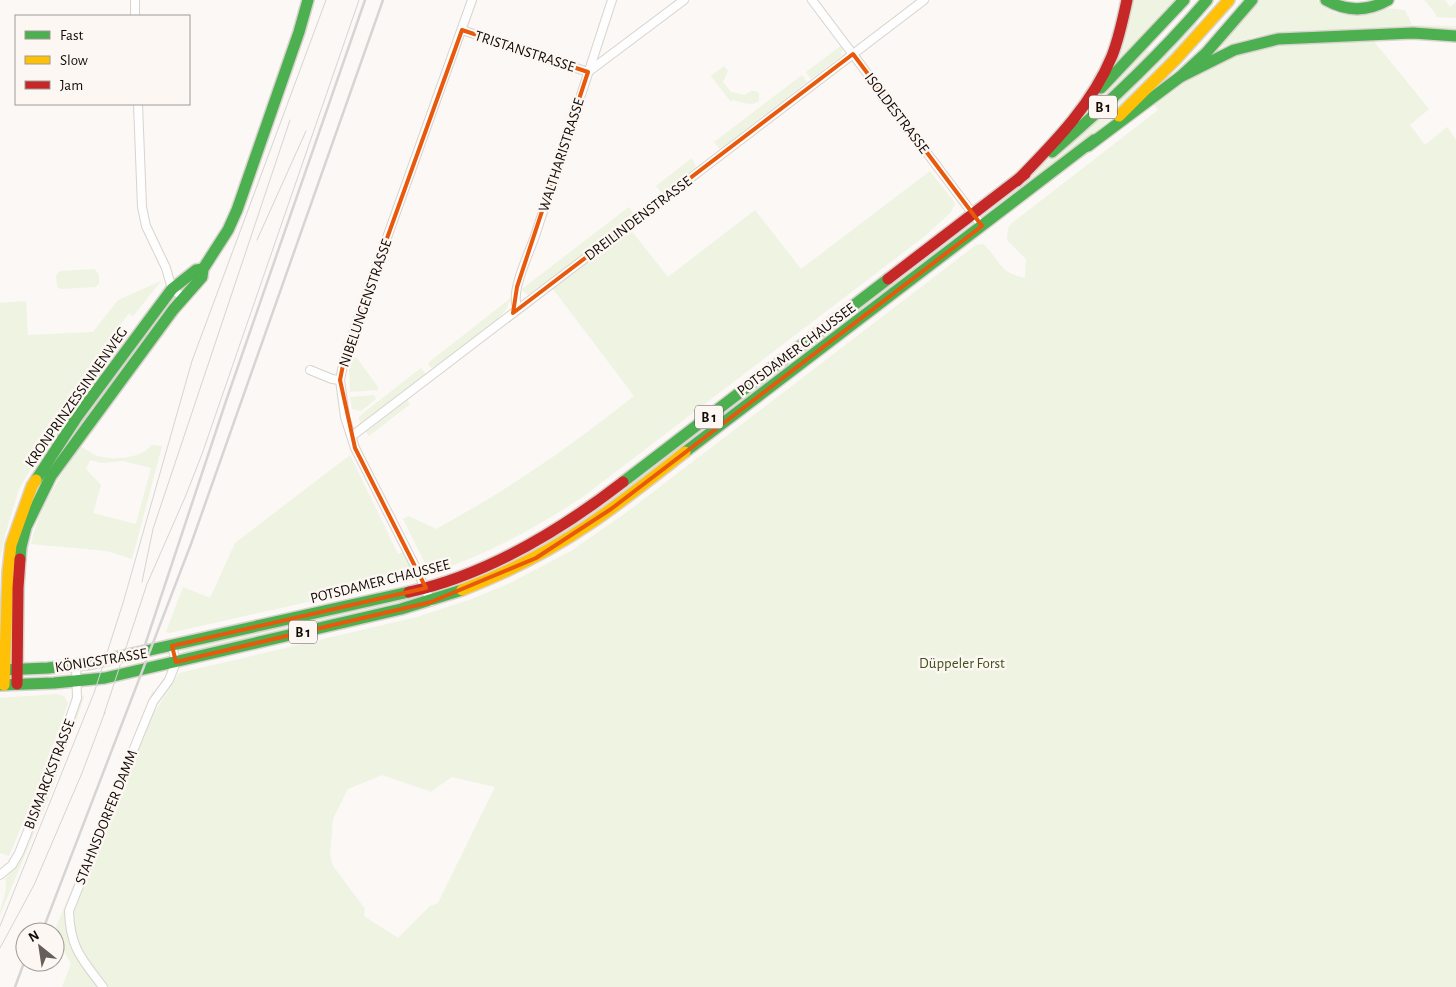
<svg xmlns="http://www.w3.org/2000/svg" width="1456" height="987" viewBox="0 0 1456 987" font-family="'Alegreya Sans',sans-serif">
<rect width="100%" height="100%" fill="#fbf8f5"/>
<g fill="#eef3e2" fill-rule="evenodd">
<path d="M1132,0H1175L1118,60Z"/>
<path d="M1259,0H1317L1322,6L1335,13L1355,16L1385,8L1405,10L1412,25L1456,26V30H1314L1279,32L1253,37L1218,48Z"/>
<path d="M1424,0H1445L1450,7L1456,2V18L1436,17V14Z"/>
<path d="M1193,22L1200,28L1131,100L1095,133L994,212L990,207L1062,149Z"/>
<path d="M1372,39L1429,109L1410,125L1425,145L1447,127L1456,140V987H62L71,964L54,932L153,690L156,710L179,673L417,617L472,599L510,583L571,551L627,512L976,245L983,244C1002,261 997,272 1025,278L1026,259L1007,240L1008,228L1012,223L1158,110L1154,104L1182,83L1234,55L1286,44ZM382,775L432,792L433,790L452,777L495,787L438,903L430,906L398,938L364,916L365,909L333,866L330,855L333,819L348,789Z"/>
<path d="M842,45L843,48L841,54L842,55L811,79L806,72Z"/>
<path d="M1146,49L1151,53L1091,111L1115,81Z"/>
<path d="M724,66L728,71L723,82L731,92L745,95C750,91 753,89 759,93V101C751,107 742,102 733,100L731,102L711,76Z"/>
<path d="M802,75L807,82L720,149L714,142Z"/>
<path d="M692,158L696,167L662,193L656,186Z"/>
<path d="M930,171L955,203L951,212L925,236L584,496C536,528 487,554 433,573L429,571L403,519L409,516L436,529C508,490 570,447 634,396L553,289L630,229L668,277L755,210L801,269Z"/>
<path d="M629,207L634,215L529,295L523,292L522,289Z"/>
<path d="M965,226L969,231L615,502L537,553L442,594L440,587L517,556Z"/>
<path d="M94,269L99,274V283L96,287L61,289L57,287L56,275L60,271Z"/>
<path d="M161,281L133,316L129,313L108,342L94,374L49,437L19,489L5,535L0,558V303L26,301L28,335L93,332L118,300Z"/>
<path d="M511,298L507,308L499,318L432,369L428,363Z"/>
<path d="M356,357L378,387V390L350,392L349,370L353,358Z"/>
<path d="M421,368L426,374L360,424L359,417L362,414Z"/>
<path d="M374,395L376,399L361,411L352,409L350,397Z"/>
<path d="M407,400L410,404L369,436L366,432Z"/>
<path d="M152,445L162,446L132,559L107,551L31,544C39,507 60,478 80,446C87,450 95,456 102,457C118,460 141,458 152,445ZM90,460L101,463L123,461L151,468L136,524L93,513L101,485L86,469Z"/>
<path d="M350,455L398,554L403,552L414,572L415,578L169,633L166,632L183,587L210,598L235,543Z"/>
<path d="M422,592L424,600L183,656L181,647Z"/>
<path d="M57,694L64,696L68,703L40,782L9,856L0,853V698Z"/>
<path d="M85,695L50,795L0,915C0,903 9,891 5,879C22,863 29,840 38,819C54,778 68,737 82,696Z"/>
</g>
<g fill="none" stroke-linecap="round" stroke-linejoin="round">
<g stroke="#d9d3ce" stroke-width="10">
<g id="street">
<path d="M135,0V16"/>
<path d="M812,0L982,226"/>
<path d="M462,30L588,72L684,0"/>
<path d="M138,104L142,207L146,226L166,268L172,289L183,297"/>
<path d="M518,309C509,293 529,254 535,236C561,158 586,79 612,0"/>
<path d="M310,370L332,379L340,380"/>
<path d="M352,436L924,0"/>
<path d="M431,602L416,568L355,448L345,417L340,380L345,355L472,0"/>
<path d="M0,875L12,865L19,853L50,776L77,698L76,665"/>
<path d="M103,987C82,959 70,948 69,911L137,741L153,702L169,680L176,662L172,646"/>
</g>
</g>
<g stroke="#d9d3ce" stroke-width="14">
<g id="fast">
<path d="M1326,0C1347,12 1367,12 1388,0"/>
<path d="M1180,77L1234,50L1278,39L1413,33L1456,36"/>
<path d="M1101,88L1184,0"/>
<path d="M1088,146L1180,77L1206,53L1252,0"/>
<path d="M1052,152C1107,105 1160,55 1207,0"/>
<path d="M685,452L1094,140"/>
<path d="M36,480L77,417L172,289L196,270L203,269"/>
<path d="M623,482L888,279"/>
<path d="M20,559L21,547L26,527L51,476L173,310L202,277L203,269L228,230L237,210L299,32L308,0"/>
<path d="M0,670L48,668L92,663L409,592"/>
<path d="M0,685L54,683L105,678L401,609L462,590"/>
</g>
</g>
<g stroke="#d9d3ce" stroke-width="14">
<g id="slow">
<path d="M1119,116L1176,59L1229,0"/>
<path d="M462,590C506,573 548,552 588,525C621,503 653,477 685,452"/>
<path d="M4,685L8,572L11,545L32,486L36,480"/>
</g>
</g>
<g stroke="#d9d3ce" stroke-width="14">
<g id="jam">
<path d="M1017,181C1054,143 1092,105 1112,56C1119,38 1123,19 1127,0"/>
<path d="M888,279L1025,174"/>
<path d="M409,592C486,575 561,530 623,482"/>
<path d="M17,684L18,588L20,559"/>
</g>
</g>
<use href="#street" stroke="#fefefe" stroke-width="8"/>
<use href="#fast" stroke="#4caf50" stroke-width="11"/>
<use href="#slow" stroke="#ffc107" stroke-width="11"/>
<use href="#jam" stroke="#c62828" stroke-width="11"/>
<g stroke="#d6d5d4" stroke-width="1">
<path d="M257,240L306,131"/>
<path d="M142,582L153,529L290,120"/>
<path d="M0,926L94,693L123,603L192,361L326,0"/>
<path d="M0,948L34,885L82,773L105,712L104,714L147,584L186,495L202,454L359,0"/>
</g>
<g stroke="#d6d5d4" stroke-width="2.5">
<path d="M143,651L226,401L365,0"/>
<path d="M42,932L191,544L383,0"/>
<path d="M15,987L25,960"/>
</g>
</g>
<path fill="none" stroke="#e8590c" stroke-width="4" stroke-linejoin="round" d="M462,30L588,72L517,287L513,313L853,54L982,226L611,509L536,558L431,602L176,662L172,646L426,588L355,448L340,380L345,355Z"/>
<g text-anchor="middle" stroke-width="5" stroke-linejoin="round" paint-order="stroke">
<g fill="#fdf7f3" stroke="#5a524c" stroke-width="1">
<rect x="1089" y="95.5" width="28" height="23" rx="4"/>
<rect x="695" y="405.5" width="28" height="23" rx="4"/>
<rect x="289" y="620.5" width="28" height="23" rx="4"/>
</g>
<g font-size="14" font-weight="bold" fill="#140b05">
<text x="1103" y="112">B 1</text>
<text x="709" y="422">B 1</text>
<text x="303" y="637">B 1</text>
</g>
<g font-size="15" fill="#140b05" stroke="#fdf7f3">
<text transform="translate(525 51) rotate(18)" y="5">TRISTANSTRASSE</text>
<text transform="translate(897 113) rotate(53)" y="5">ISOLDESTRASSE</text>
<text transform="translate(561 155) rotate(-72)" y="5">WALTHARISTRASSE</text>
<text transform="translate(638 218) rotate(-37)" y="5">DREILINDENSTRASSE</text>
<text transform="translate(365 303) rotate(-71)" y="5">NIBELUNGENSTRASSE</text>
<text transform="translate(796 349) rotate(-37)" y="5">POTSDAMER CHAUSSEE</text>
<text transform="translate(76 397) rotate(-55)" y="5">KRONPRINZESSINNENWEG</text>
<text transform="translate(380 581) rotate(-14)" y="5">POTSDAMER CHAUSSEE</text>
<text transform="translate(101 660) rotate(-9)" y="5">KÖNIGSTRASSE</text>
<text transform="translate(49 774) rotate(-69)" y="5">BISMARCKSTRASSE</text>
<text transform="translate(106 817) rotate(-68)" y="5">STAHNSDORFER DAMM</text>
</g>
<g font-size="15" fill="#42531b" stroke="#fdf7f3">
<text x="962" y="668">Düppeler Forst</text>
</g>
</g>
<rect x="15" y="15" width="175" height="90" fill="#fdf7f3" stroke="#a09994"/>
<rect x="25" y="31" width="25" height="8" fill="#4caf50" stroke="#a09994"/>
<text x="60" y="40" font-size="15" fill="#140b05">Fast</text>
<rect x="25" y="56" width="25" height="8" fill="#ffc107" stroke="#a09994"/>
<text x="60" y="65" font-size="15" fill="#140b05">Slow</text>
<rect x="25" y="81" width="25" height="8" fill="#c62828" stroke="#a09994"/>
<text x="60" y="90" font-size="15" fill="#140b05">Jam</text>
<g transform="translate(40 947) rotate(330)"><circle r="24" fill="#fdf7f3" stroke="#a09994"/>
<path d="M0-4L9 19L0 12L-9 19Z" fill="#655e59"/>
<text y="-8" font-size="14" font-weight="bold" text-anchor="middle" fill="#140b05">N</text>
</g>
</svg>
